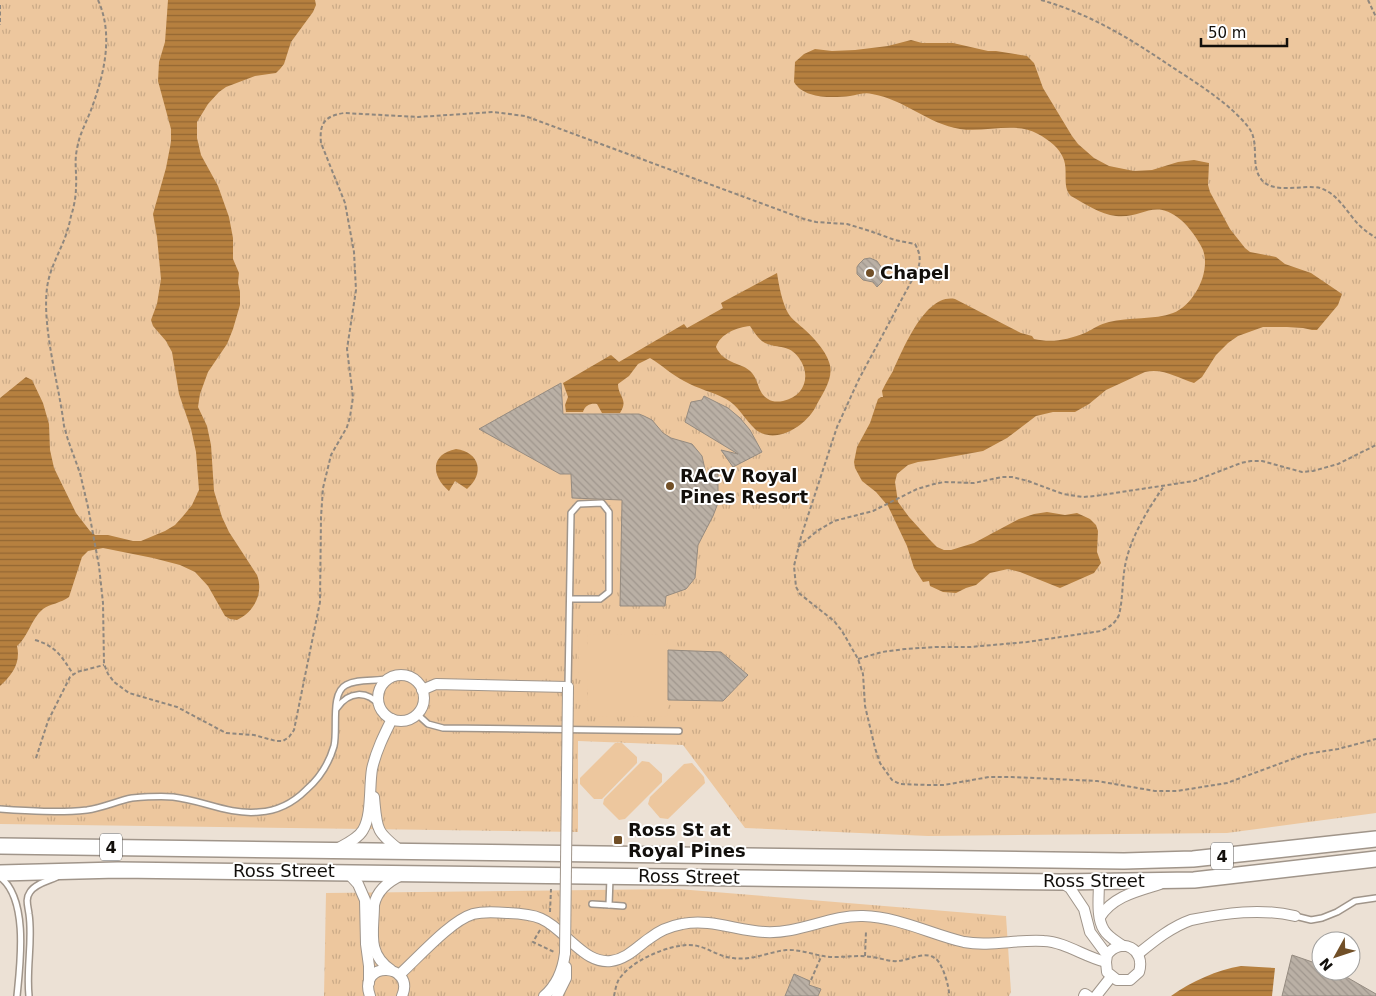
<svg xmlns="http://www.w3.org/2000/svg" width="1376" height="996" viewBox="0 0 1376 996" font-family="'DejaVu Sans',sans-serif">
<defs>
<pattern id="grass-tufts" width="24" height="20" patternUnits="userSpaceOnUse" patternTransform="scale(1.25)"><rect width="24" height="20" fill="#edc79e"/><path d="M3 7l-1-3M5 7V3M7 7l1-3M15 17l-1-3M17 17v-4M19 17l1-3" fill="none" stroke="#caaa87"/></pattern>
<pattern id="water-rules" width="6" height="5" patternUnits="userSpaceOnUse" patternTransform="scale(1.25)"><rect width="6" height="5" fill="#b6803f"/><path d="M0 2.5h6" fill="none" stroke="#936733"/></pattern>
<pattern id="building-back-hatch" width="6" height="6" patternUnits="userSpaceOnUse" patternTransform="scale(1.25)"><rect width="6" height="6" fill="#bab0a5"/><path d="M-1 5l2 2M0 0l6 6M5-1l2 2" fill="none" stroke="#9f968d"/></pattern>
</defs>
<rect width="100%" height="100%" fill="#ece1d5"/>
<g fill="url(#grass-tufts)">
<path d="M0,0H1376V813L1227,833L928,836L745,828L683,745L578,741V832L0,824Z"/>
<path d="M678,889L1006,916L1011,992L1009,996H324L326,893Z"/>
</g>
<g fill="#edc79e">
<path d="M588,634L668,635L667,717L587,716L588,674H578L579,646H587Z"/>
<path d="M615,743H622L637,757V763L602,799H594L580,784V778Z"/>
<path d="M642,761L649,762L662,774V782L625,819L619,820L603,804L604,799Z"/>
<path d="M692,763L704,777L705,783L668,819L660,818L648,804L650,797L684,764Z"/>
</g>
<g fill="url(#water-rules)" fill-rule="evenodd">
<path d="M168,0H315L316,5L313,12L291,42L284,64L280,69L276,73L255,76L226,87L219,92L208,104L197,122V138L201,155L218,186L229,217L233,238V259L239,273L238,283L240,292V305L233,329L227,344L208,372L200,394L198,407L207,426L211,445L214,491L222,517L229,532L257,575C264,593 254,612 237,620L230,619L225,616L208,586L195,572L180,565L153,558L103,548L88,551L82,557L69,597C61,603 50,604 43,609C31,619 28,637 17,646C21,663 12,675 0,686V398L26,377L32,380L43,403L49,424L50,450L54,468L76,513L90,531L95,535H108L133,541H141L165,531L175,525L184,515L192,505L199,490L196,452L191,429L179,394L172,352L166,341L153,326L151,320L157,304L161,279L157,237L153,214L166,168L171,142V129L158,81L159,62L165,42Z"/>
<path d="M911,40L922,43H953L988,51H996L1027,56L1034,63L1043,88L1072,136L1078,144L1094,158L1109,166L1134,171L1152,170L1178,162L1194,160L1209,163L1208,185L1210,192L1230,229L1245,248L1250,252L1276,257L1285,264L1311,273L1342,294L1338,305L1317,330H1312L1303,328L1287,327H1263L1238,336L1228,343L1216,355L1202,377L1194,383C1177,378 1164,368 1145,372L1106,390L1089,404L1075,412H1053L1036,416L1007,438L983,451L934,460L918,462L908,465L897,474L895,482L898,502L909,517L930,540L937,547L944,550H951L974,543L1019,519L1034,514L1047,512L1065,515L1077,513L1090,519L1096,525L1098,531L1097,552L1101,563L1094,573L1060,588L1020,572L1008,569L990,573L976,585L966,588L956,593L943,592L930,586L929,581L923,582L914,568L907,546L888,506L876,492L862,481L855,468L854,462L857,447L870,423L878,399L881,397H883L882,391C885,384 889,378 893,371C903,350 925,293 955,299L1021,333L1032,336L1034,339C1052,343 1067,340 1085,333C1093,329 1100,324 1109,322C1128,317 1155,320 1173,313C1194,305 1211,272 1203,250C1198,239 1189,227 1181,220C1154,197 1143,219 1116,216C1100,214 1085,204 1071,196C1062,188 1068,172 1064,160C1060,148 1049,140 1038,134C1016,121 985,133 960,129C928,124 904,99 872,94C865,92 857,95 850,96C832,98 804,99 794,82L795,62L804,54L815,49L832,51L855,50L888,46Z"/>
<path d="M777,273C779,286 782,302 788,313C792,320 799,324 804,329C814,338 825,350 829,362C835,378 822,394 815,408C805,426 775,446 755,429C745,420 738,405 726,399C713,392 698,389 684,381C672,375 662,365 650,358L638,364L629,376L618,384C618,397 629,399 620,413H602L597,404C591,403 585,405 583,412H566L565,405L568,397L563,383L611,355L619,362L684,324L687,328L723,308L721,303ZM750,326C754,332 759,340 765,343C779,349 789,344 799,358C812,376 804,397 783,401C778,402 772,402 768,399C758,394 759,381 752,373C743,362 724,365 716,347C720,334 737,327 750,326Z"/>
<path d="M456,449C480,452 485,474 467,489L455,481L449,491C431,476 430,454 456,449Z"/>
<path d="M1241,966L1275,968L1272,996H1171C1192,981 1217,970 1241,966Z"/>
</g>
<g fill="url(#building-back-hatch)" stroke="#958b80">
<path d="M870,258L877,261L884,271L882,282L877,287L873,282L863,280L857,274V267L859,264L864,259Z"/>
<path d="M561,383L563,414H639L644,416L652,420L663,433L671,438L692,444L702,456L706,474H718V503L713,516L698,545L695,578L686,589L666,596L665,606H620L622,500L572,498L571,474H560L479,429Z"/>
<path d="M704,396L728,408L740,418L750,430L762,452L733,467L721,450L738,454L685,422L691,402L702,400Z"/>
<path d="M668,650L721,652L748,675L723,701L668,700Z"/>
<path d="M1292,955L1321,965V971H1336L1376,994V996H1282Z"/>
<path d="M794,974L810,981L809,985L821,989L818,996H785Z"/>
</g>
<g fill="none" stroke-linecap="round" stroke-linejoin="round">
<g stroke="#a0958a" stroke-width="8">
<g id="lane">
<path d="M568,687L571,513L579,504L602,503L609,512V592L600,599H570"/>
<path d="M337,708C349,691 367,690 380,706"/>
<path d="M417,714L428,724L443,728L679,731"/>
<path d="M0,809C29,811 59,813 87,810C102,808 117,801 132,798C144,797 161,796 173,797C202,800 228,815 259,812C277,811 293,803 306,790C320,778 329,763 334,746C338,730 330,693 346,685C358,678 377,682 391,678"/>
<path d="M0,877C29,899 20,965 17,996"/>
<path d="M610,878L609,905L623,906"/>
<path d="M592,904L609,905"/>
<path d="M1295,916L1311,920L1322,918L1337,912L1355,901L1376,898"/>
<path d="M29,996C26,969 33,941 29,914C28,906 25,899 30,892C36,883 49,881 57,877"/>
</g>
</g>
<g stroke="#a0958a" stroke-width="12">
<g id="street">
<circle cx="401" cy="698" r="23"/>
<path d="M422,690L436,684L568,687"/>
<path d="M374,797C377,829 375,831 401,851"/>
<path d="M335,850C344,845 358,839 363,830C372,815 369,787 372,769C376,751 384,735 392,719"/>
<path d="M347,872L358,884L365,900L366,944L369,966V983"/>
<path d="M1061,882L1070,888L1084,909L1090,932L1107,955L1106,962L1107,972L1117,980H1130L1139,972C1146,949 1121,936 1107,955"/>
<path d="M1099,882C1099,896 1096,918 1104,930C1108,937 1116,941 1123,946"/>
<path d="M1100,917C1113,896 1138,891 1160,884"/>
<path d="M1138,954C1154,941 1171,927 1191,920C1225,913 1261,908 1295,916"/>
<path d="M391,970C366,953 374,931 374,905C377,890 389,881 402,875"/>
<path d="M399,975C418,958 450,921 473,914C484,911 496,912 507,913C538,914 546,918 568,939C581,950 593,963 611,961C627,959 638,946 650,938C659,931 671,926 682,924C710,918 738,931 765,932C799,934 830,915 863,916C899,917 930,934 964,942C990,947 1017,939 1044,941C1065,942 1085,957 1106,962"/>
<path d="M370,996C357,960 416,963 402,996"/>
<path d="M544,996C557,985 563,969 565,953"/>
<path d="M557,996L566,978V967"/>
<path d="M1084,996L1085,994L1088,996"/>
<path d="M1096,996L1111,977"/>
</g>
</g>
<g stroke="#a0958a" stroke-width="18">
<g id="primary">
<path d="M0,846L1124,861L1193,859L1376,839"/>
<path d="M0,873L118,870L1061,882L1194,880L1376,859"/>
</g>
</g>
<g stroke="#8f877e" stroke-width="2" stroke-dasharray="4 2.5" stroke-linecap="butt">
<path d="M98,0C114,35 104,75 91,110C86,123 79,135 77,149C74,162 77,174 76,187C76,196 74,207 71,216C69,226 66,236 62,245C56,259 49,272 47,288C42,329 59,384 64,426L68,440L80,473L88,507L99,566L103,603L104,664L108,674L114,682L129,693L177,707L226,733L254,735L276,741H283L289,737L294,730L320,602L321,517L323,488L331,455L347,427L350,417L353,397L347,349L356,290L354,252L345,203L321,143C319,123 325,116 344,113L418,117L493,112L525,116L804,219L816,222L847,224L870,231L895,240L915,244C920,253 921,259 918,269L859,379L837,427L801,537L794,566L796,587L800,594L834,621L842,631L858,659L863,674L865,706L875,748L880,763L892,780L900,784L928,785H944L989,777H1012L1097,781L1155,791H1177L1227,783L1306,754L1338,749L1376,739"/>
<path d="M1041,0C1087,13 1126,36 1166,63C1193,81 1229,102 1249,128C1260,143 1250,165 1261,179C1272,195 1304,184 1320,188C1337,193 1347,212 1358,224C1364,230 1370,234 1376,238"/>
<path d="M1368,0L1376,17"/>
<path d="M0,5V25"/>
<path d="M798,547L817,531L834,521L873,511L917,489L934,484L944,482L974,483L1002,477H1012L1028,481L1063,494L1083,497L1095,496L1194,481L1241,463L1251,461H1262L1302,472L1313,471L1338,464L1376,445"/>
<path d="M35,640C56,646 62,657 73,674"/>
<path d="M858,659L882,652L905,649L936,647H970L1027,642L1101,631C1109,627 1115,624 1119,615C1123,599 1122,582 1125,566C1130,538 1148,509 1164,486"/>
<path d="M36,758L48,721L70,677L77,672L104,665"/>
<path d="M550,912L551,889"/>
<path d="M540,930L533,942L554,952"/>
<path d="M865,956L866,931"/>
<path d="M811,980L821,957"/>
<path d="M614,996C615,991 616,986 618,981C628,963 660,949 679,946C703,941 713,956 733,958C751,961 769,952 786,950C803,949 817,957 834,957C847,957 859,955 872,957C881,958 890,962 898,961C909,960 924,951 935,958C942,962 950,988 949,996"/>
</g>
<use href="#lane" stroke="#fff" stroke-width="5"/>
<use href="#street" stroke="#fff" stroke-width="10"/>
<use href="#primary" stroke="#fff" stroke-width="15"/>
<g stroke="#a0958a" stroke-width="12" stroke-linecap="butt">
<path id="street-bridge" d="M565,953L568,687"/>
</g>
<use href="#street-bridge" stroke="#fff" stroke-width="10"/>
</g>
<g fill="#714f27" stroke="#fff" stroke-width="2">
<circle cx="870" cy="273" r="5"/>
<circle cx="670" cy="486" r="5"/>
<rect x="613" y="835" width="10" height="10" rx="2.5"/>
</g>
<g text-anchor="middle" stroke-width="4" stroke-linejoin="round" paint-order="stroke">
<g fill="#fff" stroke="#595754" stroke-width="1">
<rect x="100" y="833.5" width="22" height="27" rx="4"/>
<rect x="1211" y="842.5" width="22" height="27" rx="4"/>
</g>
<g font-size="16" font-weight="bold" fill="#120f0b">
<text x="111" y="853">4</text>
<text x="1222" y="862">4</text>
</g>
<g font-size="18" font-weight="bold" fill="#120f0b" stroke="#fff" text-anchor="start">
<text x="880" y="279">Chapel</text>
<text x="680" y="482">RACV Royal<tspan x="680" dy="21">Pines Resort</tspan></text>
<text x="628" y="836">Ross St at<tspan x="628" dy="21">Royal Pines</tspan></text>
</g>
<g font-size="18" fill="#120f0b" stroke="#fff">
<text x="284" y="877">Ross Street</text>
<text transform="translate(689 877) rotate(1)" y="6">Ross Street</text>
<text x="1094" y="887">Ross Street</text>
</g>
</g>
<g transform="translate(1336 956) rotate(230)"><circle r="24" fill="#ffffff" stroke="#a09f9d"/>
<path d="M0-4L9 19L0 12L-9 19Z" fill="#714f27"/>
<text y="-8" font-size="14" font-weight="bold" text-anchor="middle" fill="#120f0b">N</text>
</g>
<path d="M1201 38v8h86v-8" fill="none" stroke="#120f0b" stroke-width="2.5"/>
<text x="1208" y="38" font-size="15" fill="#120f0b" stroke="#ffffff" stroke-width="4" paint-order="stroke">50 m</text>
</svg>
